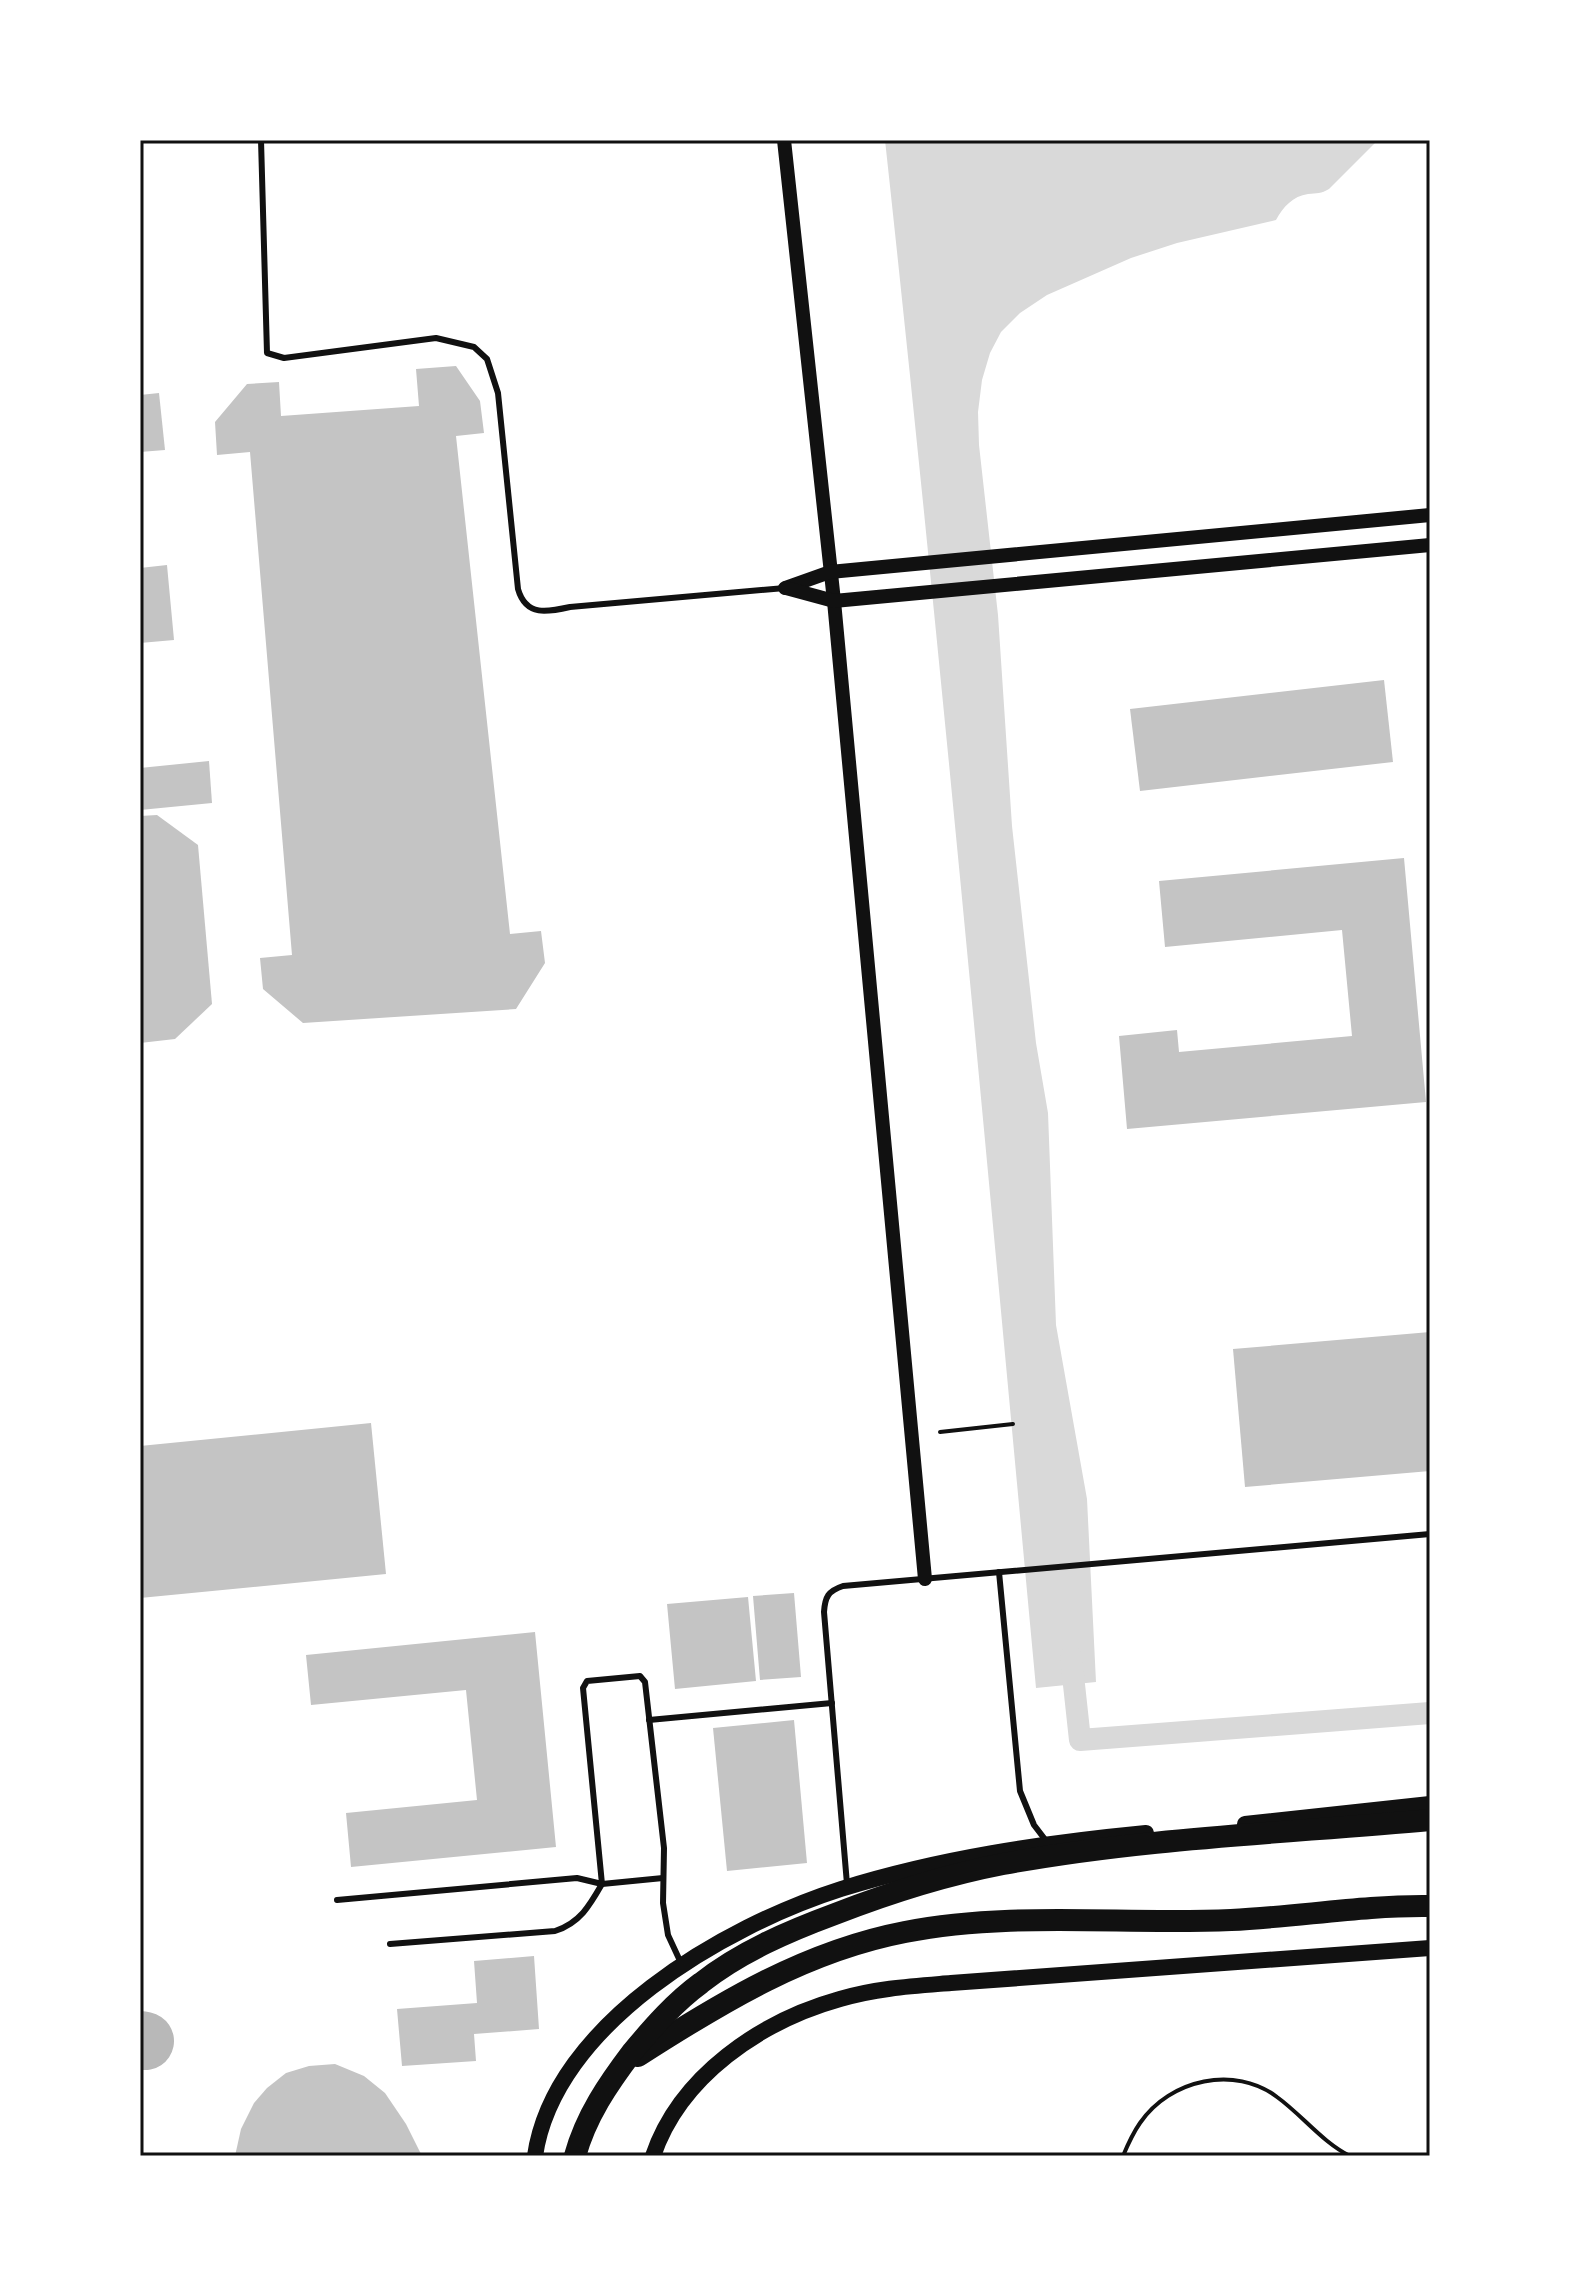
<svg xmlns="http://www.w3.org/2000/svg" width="1570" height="2296" viewBox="0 0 1570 2296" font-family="Signika,sans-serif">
<rect width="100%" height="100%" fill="#fff"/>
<path fill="#d9d9d9" d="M885,140H1378L1329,189C1321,194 1317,193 1308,194C1293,196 1283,207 1276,220L1177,243L1131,258L1047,295L1020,313L1001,332L990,353L982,380L978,412L979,445L998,615L1012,826L1036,1043L1048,1113L1056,1325L1087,1499L1096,1682L1036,1688C988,1172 941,655 885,140Z"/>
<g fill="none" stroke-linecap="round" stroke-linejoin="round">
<path stroke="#d9d9d9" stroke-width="22" d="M1071,1657L1080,1740L1430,1713"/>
<path stroke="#b8b8b8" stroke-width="58" d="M140,2040L145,2041"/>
</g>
<g fill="#c4c4c4">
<path d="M456,366L480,401L484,433L456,436L510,934L541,931L545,963L516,1009L303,1023L263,989L260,958L292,955L250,452L217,455L215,422L247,384L279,382L281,416L419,406L416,369Z"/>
<path d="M159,393L165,450L140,452V395Z"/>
<path d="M167,565L174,640L140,643V568Z"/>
<path d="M1384,680L1393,762L1140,791L1130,709Z"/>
<path d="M209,761L212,803L140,810V768Z"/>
<path d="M157,815L198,845L212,1004L175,1039L140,1043V816Z"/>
<path d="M1404,858L1426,1102L1127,1129L1119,1036L1177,1030L1179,1052L1352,1036L1342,930L1165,947L1159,881Z"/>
<path d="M1430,1332V1471L1245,1487L1233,1349Z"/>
<path d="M371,1423L386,1574L140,1598V1446Z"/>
<path d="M794,1593L801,1677L760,1680L753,1596Z"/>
<path d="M748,1597L756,1681L675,1689L667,1604Z"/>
<path d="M535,1632L556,1847L351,1867L346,1813L477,1800L466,1690L311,1705L306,1655Z"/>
<path d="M794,1720L807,1863L727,1871L713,1728Z"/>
<path d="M534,1956L539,2029L474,2034L476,2061L402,2066L397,2009L477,2003L474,1961Z"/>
<path d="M335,2064L364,2076L385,2093L406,2124L422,2156H235L241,2129L254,2103L267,2088L286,2073L309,2066Z"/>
</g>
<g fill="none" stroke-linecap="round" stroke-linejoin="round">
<g stroke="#111" stroke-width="4">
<path d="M940,1432L1013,1424"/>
<path d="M1123,2156C1128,2144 1133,2133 1140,2123C1170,2079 1235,2065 1277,2097C1302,2115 1322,2142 1350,2156"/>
</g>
<g stroke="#111" stroke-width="6">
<path d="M261,140L267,353L284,358L436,338L474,347L487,359L498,393L518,589C526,617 548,612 570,607L785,588"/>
<path d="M999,1572L1020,1791L1034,1825L1047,1842"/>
<path d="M649,1720L832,1703"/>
<path d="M847,1884L824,1612C825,1597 828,1591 843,1586L1430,1534"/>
<path d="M337,1900L577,1878L602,1884L663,1878"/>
<path d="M390,1944L555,1931C580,1923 590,1905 602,1884L583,1688L587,1681L640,1676L645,1682L664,1848L663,1903L668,1935L681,1963"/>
</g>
<g stroke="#111" stroke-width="14">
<path d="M784,140L834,601L925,1579"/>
<path d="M785,588L830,572L1430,515"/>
<path d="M786,588L834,601L1430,545"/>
</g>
<g stroke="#111" stroke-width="16">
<path d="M1245,1824L1430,1804"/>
<path d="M535,2156C554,2024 725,1926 841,1889C940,1858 1043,1843 1146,1833"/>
<path d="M653,2156C680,2076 761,2021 840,1999C877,1988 914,1986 951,1983L1430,1948"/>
</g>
<g stroke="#111" stroke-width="22">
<path d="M638,2056C722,2002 806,1951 905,1932C1012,1911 1123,1925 1231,1920C1297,1917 1364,1905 1430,1906"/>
<path d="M575,2156C586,2116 608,2084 633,2051C654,2026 675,2002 701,1983C740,1952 789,1931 835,1914C889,1893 946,1875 1003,1864C1143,1838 1288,1833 1430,1820"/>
</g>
</g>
<rect width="1570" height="2296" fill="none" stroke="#ffffff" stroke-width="284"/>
<rect x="142" y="142" width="1286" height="2012" fill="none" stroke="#111" stroke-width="3"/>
</svg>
